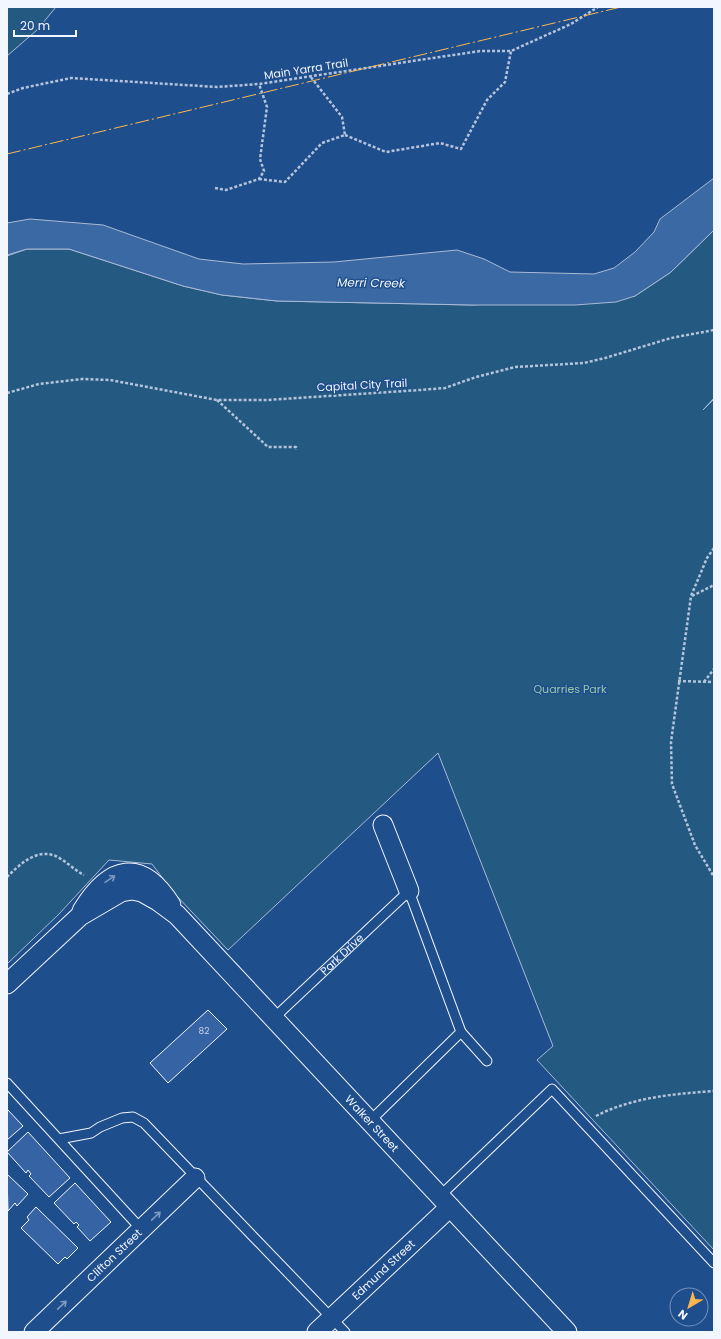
<svg xmlns="http://www.w3.org/2000/svg" width="721" height="1339" viewBox="0 0 721 1339" font-family="Poppins,sans-serif">
<rect width="100%" height="100%" fill="#1f4e8c"/>
<g fill="#245a82" stroke="#a8bbd7">
<path d="M7,7H56L37,30L7,56Z"/>
<path d="M714,230V398L703,410L714,399V1250L537,1060L553,1046L438,753L228,950L173,892L152,864L109,860L59,914L7,964V256L27,249H69L183,286L222,295L277,301L472,305L635,296L671,272Z"/>
</g>
<path fill="#3b69a3" stroke="#a8bbd7" d="M714,178V230L671,272L635,296L616,302L575,305H472L277,301L222,295L183,286L69,249H27L7,255V223L30,219L103,225L199,259L243,264L334,262L457,250L484,259L510,272L594,274L614,268L635,252L654,232L660,219Z"/>
<g fill="#3563a3" stroke="#f2f6ff">
<path d="M208,1010L227,1029L168,1083L150,1063Z"/>
<path d="M7,1109L23,1126L7,1140Z"/>
<path d="M28,1132L70,1178L49,1197L29,1176L31,1174L28,1170L26,1173L7,1152Z"/>
<path d="M7,1174L28,1194L17,1206L15,1203L8,1211Z"/>
<path d="M75,1183L111,1222L90,1241L77,1227L79,1225L76,1222L74,1224L54,1203Z"/>
<path d="M36,1207L78,1248L67,1259L65,1257L58,1264L21,1228L29,1220L27,1217Z"/>
</g>
<g fill="none" stroke-linecap="round" stroke-linejoin="round">
<g stroke="#f2f6ff" stroke-width="11">
<g id="service">
<path id="s1" d="M274,1018L409,891L461,1032L370,1121"/>
<path d="M461,1032L487,1061"/>
<path d="M7,1083L142,1230"/>
<path d="M59,1139L91,1133L100,1127L122,1118L133,1117L144,1123L345,1332"/>
<path d="M440,1196L552,1089L714,1263"/>
</g>
</g>
<g stroke="#f2f6ff" stroke-width="21">
<g id="minor">
<path d="M383,825L409,891"/>
<path d="M82,911C109,866 141,857 171,905"/>
<path id="s2" d="M7,984L80,916L121,892L132,890L142,892L158,901L177,915L567,1332"/>
<path id="s3" d="M34,1332L195,1178"/>
<path id="s4" d="M317,1332L450,1207"/>
</g>
</g>
<g stroke="#b3c4dc" stroke-width="2.5" stroke-dasharray="3 2" stroke-linecap="butt">
<path d="M7,94L23,88L71,78L217,87L259,84L480,51H511L571,24L598,7"/>
<path d="M345,135L386,152L440,143L461,149L487,100L505,82L511,51"/>
<path d="M259,179L285,182L322,143L345,135L342,117L310,76"/>
<path d="M215,188L226,190L259,179L264,171L260,159L267,107L259,84"/>
<path d="M7,393L39,384L82,379L110,380L217,400H267L420,390L445,388L476,377L515,367L584,363L605,358L671,338L714,330"/>
<path d="M217,400L268,447H296V450"/>
<path d="M714,548L707,558L691,596L671,742L672,784L695,845L714,877"/>
<path d="M692,596L714,585"/>
<path d="M678,681L714,682"/>
<path d="M704,682L714,669"/>
<path d="M7,877C21,863 40,845 61,859C69,864 76,871 84,875"/>
<path d="M596,1116C633,1097 674,1094 714,1091"/>
</g>
<use href="#service" stroke="#1f4e8c" stroke-width="9"/>
<use href="#minor" stroke="#1f4e8c" stroke-width="19"/>
<path stroke="#ffb74d" stroke-width="1" stroke-dasharray="14 3 2 3" stroke-linecap="butt" d="M7,154L621,7"/>
</g>
<defs><path id="oneway-shaft" d="M-6 0H5M1.5-3L5.5 0L1.5 3" fill="none" stroke-width="1.6" stroke-linecap="round" stroke-linejoin="round"/></defs>
<g stroke="#7e9ac0">
<use href="#oneway-shaft" transform="translate(110 879) rotate(-34)"/>
<use href="#oneway-shaft" transform="translate(156 1216) rotate(-44)"/>
<use href="#oneway-shaft" transform="translate(62 1305) rotate(-43)"/>
</g>
<g text-anchor="middle" stroke-width="3" stroke-linejoin="round" paint-order="stroke">
<g font-size="9" fill="#c3d1e8">
<text x="204" y="1034">82</text>
</g>
<g font-size="11" fill="#f2f6ff" stroke="#1f4e8c">
<text transform="translate(306 69) rotate(-9)" y="4">Main Yarra Trail</text>
<text transform="translate(362 385) rotate(-3)" y="4">Capital City Trail</text>
<text dy="4" stroke="none"><textPath href="#s1" startOffset="93">Park Drive</textPath></text>
<text dy="4" stroke="none"><textPath href="#s2" startOffset="496">Walker Street</textPath></text>
<text dy="4" stroke="none"><textPath href="#s3" startOffset="111">Clifton Street</textPath></text>
<text dy="4" stroke="none"><textPath href="#s4" startOffset="91">Edmund Street</textPath></text>
</g>
<g font-size="11" fill="#97c8a6" stroke="#1f4e8c">
<text x="570" y="693">Quarries Park</text>
</g>
<g font-size="12" font-style="italic" fill="#f2f6ff" stroke="#1f4e8c">
<text transform="translate(371 283) rotate(1)" y="4">Merri Creek</text>
</g>
</g>
<rect width="721" height="1339" fill="none" stroke="#f2f6ff" stroke-width="16"/>
<g transform="translate(689 1307) rotate(218)"><circle r="19" fill="#1f4e8c" stroke="#7391ba"/>
<path d="M0-3L7 15L0 10L-7 15Z" fill="#ffb74d"/>
<text y="-6" font-size="11" font-weight="bold" text-anchor="middle" fill="#f2f6ff">N</text>
</g>
<path d="M14 30v6h62v-6" fill="none" stroke="#f2f6ff" stroke-width="2"/>
<text x="20" y="30" font-size="12" fill="#f2f6ff" stroke="#1f4e8c" stroke-width="3" paint-order="stroke">20 m</text>
</svg>
